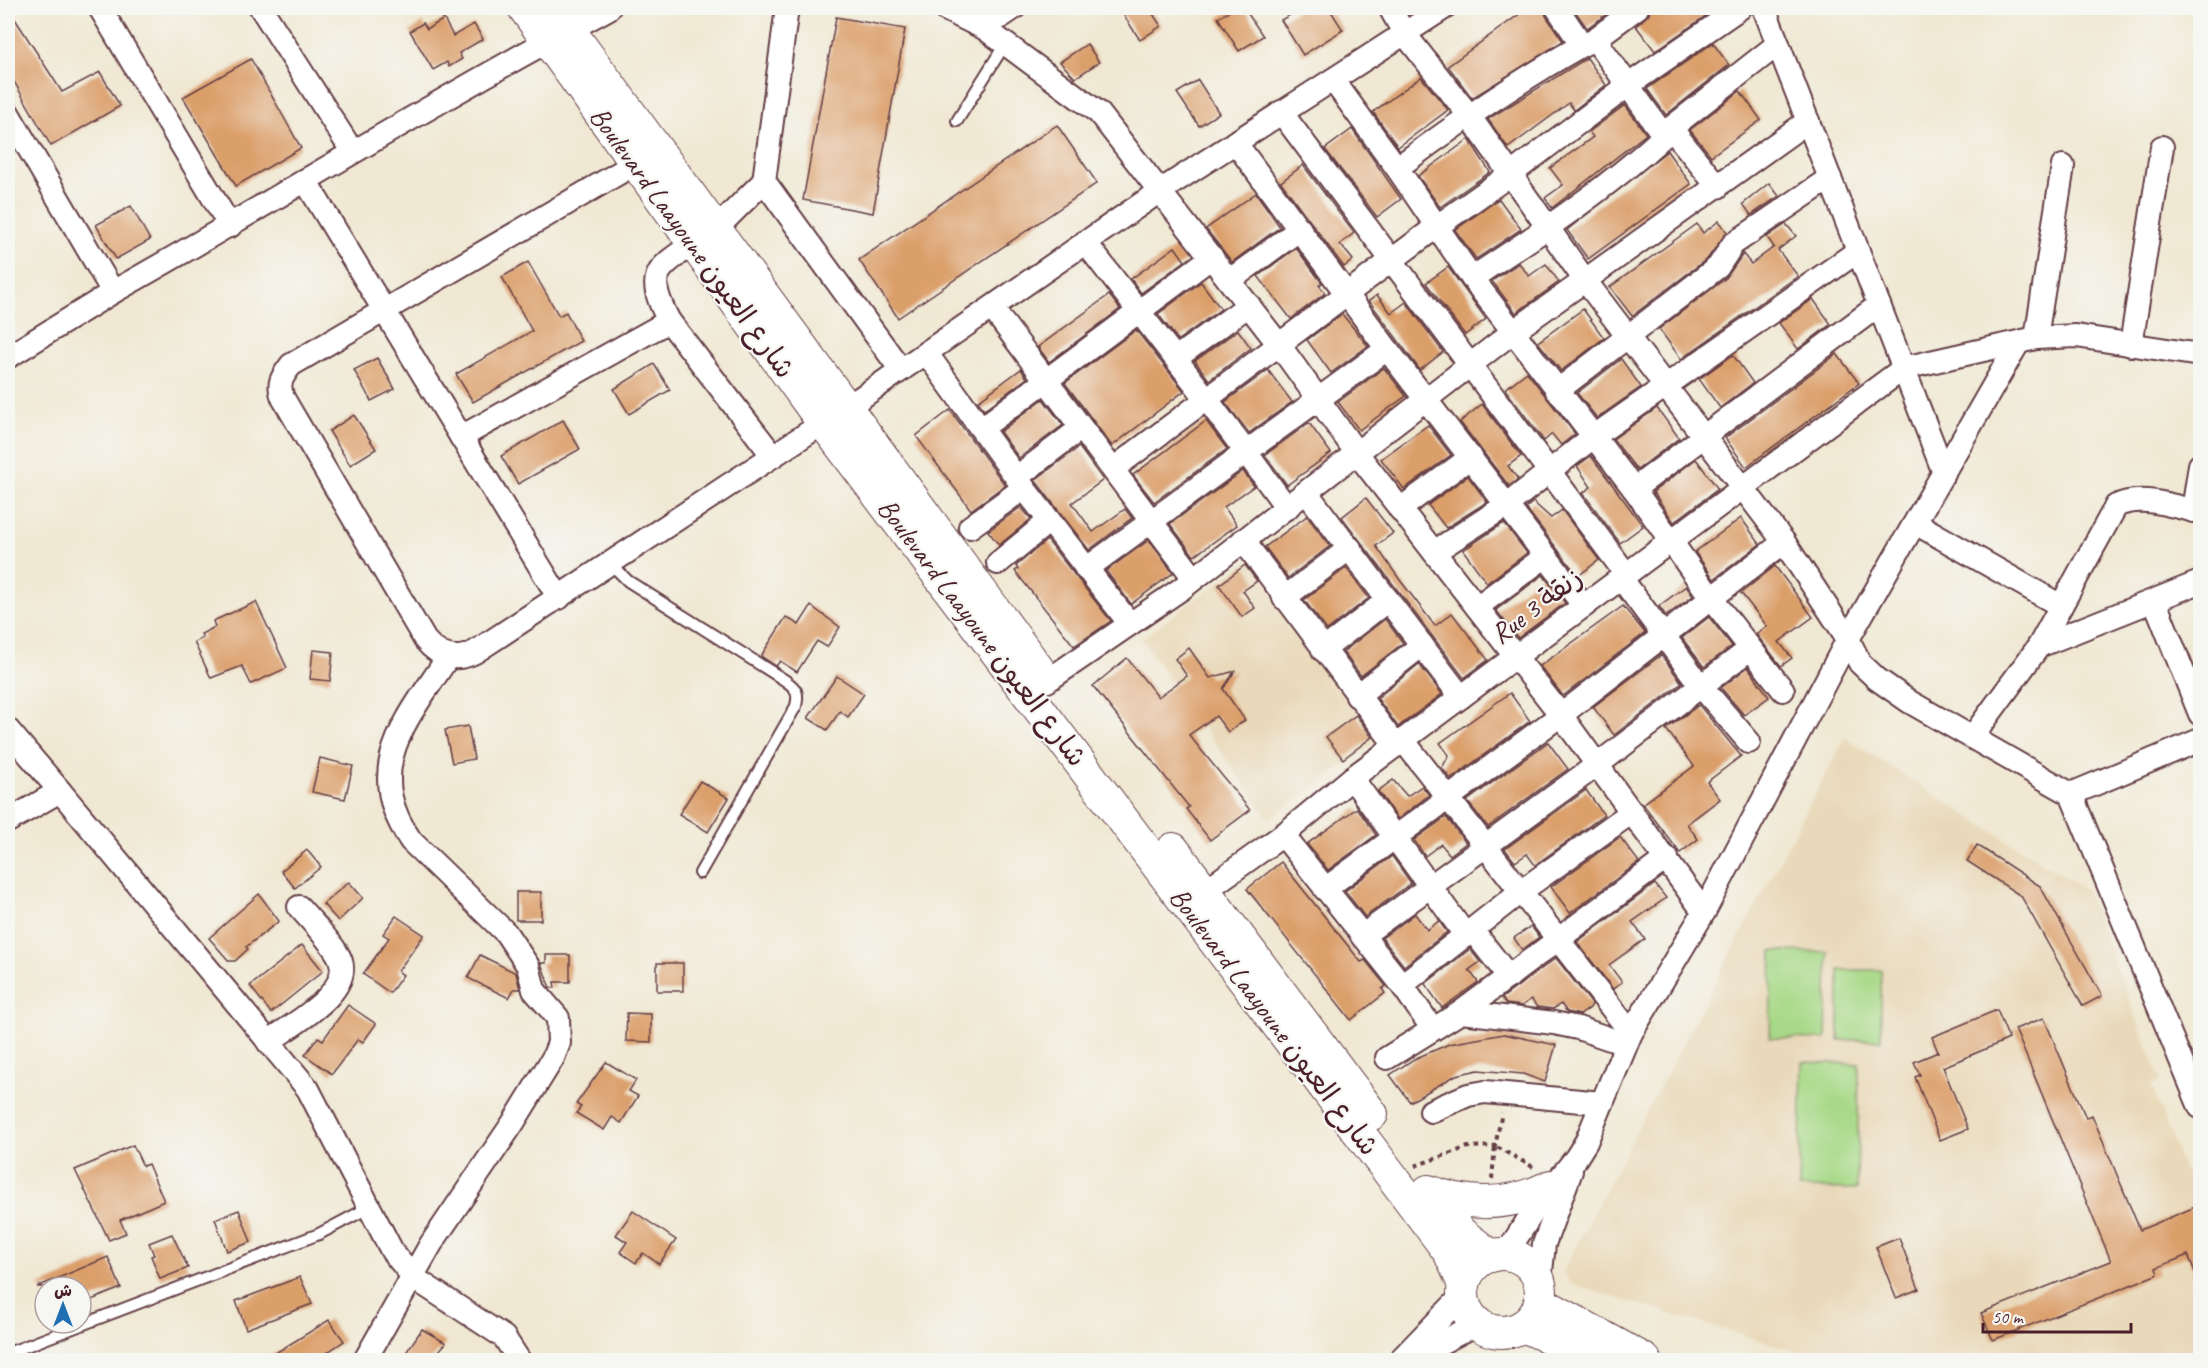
<svg xmlns="http://www.w3.org/2000/svg" width="2208" height="1368" viewBox="0 0 2208 1368" font-family="Caveat,'Playpen Sans Arabic',sans-serif">
<rect width="100%" height="100%" fill="#f6f6f2"/>
<filter id="ink" filterUnits="userSpaceOnUse"><feTurbulence type="fractalNoise" baseFrequency=".0167" numOctaves="2"/><feDisplacementMap in="SourceGraphic" scale="12" xChannelSelector="R" yChannelSelector="G"/><feConvolveMatrix kernelMatrix="1 2 1 2 8 2 1 2 1" color-interpolation-filters="sRGB"/></filter>
<filter id="wash" filterUnits="userSpaceOnUse"><feTurbulence type="fractalNoise" baseFrequency=".008" numOctaves="4" result="noise"/><feDisplacementMap in="SourceGraphic" scale="24" xChannelSelector="R" yChannelSelector="G"/><feGaussianBlur stdDeviation="1.35" result="paint"/><feColorMatrix in="noise" values="0 0 0 0 0 0 0 0 0 0 0 0 0 0 0 0 0 1.4 0 .05"/><feComposite in="paint" operator="in"/></filter>
<g filter="url(#wash)">
<rect width="100%" height="100%" fill="#f0e8d3"/>
<g fill="#e9d9ba">
<path d="M1251,559L1382,737L1269,819L1141,639Z"/>
<path d="M1845,738L2086,890L2161,1081L2151,1085L2185,1173L2190,1171L2200,1195V1360H1827L1570,1284L1563,1270Z"/>
</g>
<g fill="#a8d988" stroke="#797c5a" stroke-width="1.5">
<path d="M1772,951L1828,952L1826,1039L1770,1038Z"/>
<rect x="1839" y="970" width="42" height="70"/>
<path d="M1802,1062L1859,1064L1857,1189L1799,1188Z"/>
</g>
<g id="blocks">
<g fill="#db9f6b">
<path d="M8,8L62,92L100,72L120,106L51,146L8,71Z"/>
<path d="M1119,8H1149L1161,26L1140,40Z"/>
<path d="M1234,8H1244L1263,36L1239,51L1218,18Z"/>
<path d="M1302,8H1329L1343,30L1303,55L1281,20Z"/>
<path d="M1528,8H1544L1546,16L1563,41L1472,98L1448,66Z"/>
<path d="M1573,8H1615L1587,28Z"/>
<path d="M1650,8H1717L1655,51L1636,26L1649,14Z"/>
<path d="M836,17L905,29L873,213L803,200Z"/>
<path d="M444,19L453,36L474,24L483,39L459,53L462,59L449,67L447,62L433,70L410,31L423,23L427,29Z"/>
<path d="M1713,43L1729,65L1666,115L1647,89Z"/>
<path d="M1087,44L1099,62L1075,78L1060,62Z"/>
<path d="M1587,58L1606,85L1574,110L1569,103L1508,148L1488,119Z"/>
<path d="M251,59L301,148L236,186L183,97Z"/>
<path d="M1421,77L1448,110L1398,147L1373,112Z"/>
<path d="M1198,80L1219,113L1199,126L1177,93Z"/>
<path d="M1740,91L1761,120L1711,156L1690,130Z"/>
<path d="M1625,105L1646,134L1552,208L1545,198L1563,185L1550,168L1593,137L1589,132Z"/>
<path d="M1057,125L1097,183L898,318L859,260Z"/>
<path d="M1352,129L1401,199L1377,217L1325,149Z"/>
<path d="M1469,139L1490,172L1440,207L1418,176Z"/>
<path d="M1667,151L1691,184L1588,259L1567,230Z"/>
<path d="M1303,165L1354,233L1340,244L1353,260L1344,267L1281,182Z"/>
<path d="M1769,183L1779,196L1751,215L1743,204Z"/>
<path d="M1256,193L1280,227L1232,262L1206,229Z"/>
<path d="M1499,199L1521,229L1476,259L1455,230Z"/>
<path d="M131,206L150,240L116,259L96,225Z"/>
<path d="M1719,221L1727,232L1708,258L1632,316L1610,287L1697,224L1703,233Z"/>
<path d="M1786,224L1796,236L1778,250L1798,276L1681,359L1659,329L1726,278L1743,254L1751,264L1774,247L1767,237Z"/>
<path d="M1175,247L1185,261L1141,293L1131,279Z"/>
<path d="M1296,248L1322,283L1319,285L1325,293L1291,319L1258,276Z"/>
<path d="M528,262L559,316L566,312L581,341L473,402L456,374L532,331L502,277Z"/>
<path d="M1519,263L1529,276L1546,264L1559,282L1516,313L1492,281Z"/>
<path d="M1448,267L1486,319L1465,335L1426,283Z"/>
<path d="M1201,282L1221,309L1178,340L1158,314Z"/>
<path d="M1109,295L1120,309L1049,362L1038,347Z"/>
<path d="M1377,295L1391,313L1406,302L1443,352L1420,370L1369,301Z"/>
<path d="M1813,299L1831,324L1798,349L1779,323Z"/>
<path d="M1583,309L1604,338L1561,371L1538,342Z"/>
<path d="M1342,314L1368,346L1331,373L1307,340Z"/>
<path d="M1136,330L1184,391L1112,446L1065,383Z"/>
<path d="M1238,330L1251,348L1209,380L1195,361Z"/>
<path d="M1837,354L1859,383L1746,467L1725,438Z"/>
<path d="M1733,355L1753,383L1720,408L1699,379Z"/>
<path d="M377,358L395,389L371,401L354,370Z"/>
<path d="M1621,359L1641,387L1597,418L1577,393Z"/>
<path d="M654,364L670,390L629,414L614,389Z"/>
<path d="M1384,368L1406,396L1359,430L1338,402Z"/>
<path d="M1021,369L1027,378L984,410L978,401Z"/>
<path d="M1268,370L1292,402L1249,433L1225,402Z"/>
<path d="M1527,372L1575,434L1561,445L1552,434L1544,441L1505,389Z"/>
<path d="M1043,399L1063,425L1019,458L1000,432Z"/>
<path d="M1482,404L1521,456L1508,466L1518,479L1509,486L1460,422Z"/>
<path d="M1657,408L1679,438L1637,470L1613,439Z"/>
<path d="M950,410L1005,485L971,510L916,436Z"/>
<path d="M354,415L376,449L350,465L329,431Z"/>
<path d="M563,420L580,449L518,484L501,456Z"/>
<path d="M1206,421L1227,449L1154,502L1133,475Z"/>
<path d="M1309,423L1331,453L1287,485L1265,455Z"/>
<path d="M1428,425L1451,455L1404,489L1381,459Z"/>
<path d="M1079,447L1103,480L1072,503L1093,532L1125,509L1132,518L1089,550L1035,480Z"/>
<path d="M1591,456L1643,526L1620,543L1583,493L1591,487L1577,466Z"/>
<path d="M1696,459L1718,489L1674,522L1653,492Z"/>
<path d="M1243,471L1254,486L1224,507L1237,525L1194,556L1170,524Z"/>
<path d="M1468,476L1487,502L1446,528L1428,505Z"/>
<path d="M1366,498L1393,533L1376,546L1400,580L1435,626L1452,613L1488,660L1464,678L1342,517Z"/>
<path d="M1533,502L1551,518L1562,510L1599,560L1578,576L1526,508Z"/>
<path d="M1021,507L1031,519L999,545L988,531Z"/>
<path d="M1307,516L1330,546L1288,578L1265,547Z"/>
<path d="M1741,518L1760,544L1714,579L1695,552Z"/>
<path d="M1504,523L1527,553L1487,583L1463,550Z"/>
<path d="M1047,540L1111,621L1074,646L1015,571L1018,569L1016,566Z"/>
<path d="M1149,540L1173,573L1131,604L1106,571Z"/>
<path d="M1245,565L1257,581L1243,591L1255,608L1242,617L1219,585Z"/>
<path d="M1775,566L1813,617L1779,642L1792,658L1781,666L1756,634L1767,626L1741,593Z"/>
<path d="M1346,568L1369,598L1327,630L1304,600Z"/>
<path d="M1543,575L1565,603L1518,638L1496,610Z"/>
<path d="M1686,586L1693,596L1666,616L1659,606Z"/>
<path d="M256,602L287,668L251,684L242,666L211,678L194,642L203,638L201,634L215,627L213,621Z"/>
<path d="M811,606L840,627L827,647L817,641L797,672L780,661L776,666L761,656L786,617L799,625Z"/>
<path d="M1623,606L1645,633L1563,696L1540,666Z"/>
<path d="M1709,617L1732,646L1704,667L1682,638Z"/>
<path d="M1385,619L1403,643L1361,676L1343,652Z"/>
<path d="M1189,648L1210,678L1235,671L1223,689L1245,720L1228,732L1216,716L1189,735L1250,810L1210,840L1186,809L1189,807L1093,686L1127,658L1158,697L1187,676L1175,659Z"/>
<path d="M313,650L333,652L330,681L310,679Z"/>
<path d="M1661,655L1682,683L1614,735L1593,707Z"/>
<path d="M1419,664L1442,694L1398,727L1377,698Z"/>
<path d="M1748,667L1769,697L1744,715L1721,688Z"/>
<path d="M837,676L864,694L848,717L840,711L827,730L808,718Z"/>
<path d="M1510,693L1530,721L1451,779L1442,768L1449,755L1440,743Z"/>
<path d="M1699,705L1741,756L1707,782L1720,799L1687,824L1698,839L1680,853L1643,804L1694,766L1666,729Z"/>
<path d="M1356,715L1372,737L1343,759L1326,737Z"/>
<path d="M468,726L474,759L452,763L445,730Z"/>
<path d="M1548,742L1568,769L1488,827L1467,801Z"/>
<path d="M320,758L353,766L345,799L312,792Z"/>
<path d="M1393,780L1407,796L1422,786L1429,795L1398,819L1378,791Z"/>
<path d="M700,781L729,798L708,832L679,814Z"/>
<path d="M1586,790L1604,815L1535,865L1527,854L1515,862L1505,849Z"/>
<path d="M1357,808L1376,835L1328,870L1307,844Z"/>
<path d="M1446,817L1466,843L1450,855L1441,844L1425,856L1414,840Z"/>
<path d="M1620,837L1639,862L1570,913L1551,887Z"/>
<path d="M1977,845L2040,886L2102,996L2083,1006L2021,896L1967,861Z"/>
<path d="M307,850L321,867L295,888L281,871Z"/>
<path d="M1392,856L1411,883L1365,917L1345,891Z"/>
<path d="M1281,862L1361,962L1365,960L1386,986L1382,989L1385,993L1351,1020L1247,889Z"/>
<path d="M349,882L363,898L338,921L323,904Z"/>
<path d="M1655,884L1666,898L1632,922L1645,939L1609,965L1622,982L1613,989L1577,942Z"/>
<rect x="516" y="892" width="25" height="28"/>
<path d="M259,894L279,921L246,947L248,949L235,961H229L209,938Z"/>
<path d="M1415,914L1427,930L1439,921L1447,932L1404,966L1382,938Z"/>
<path d="M396,916L424,935L398,971L403,975L390,993L363,974L389,938L383,934Z"/>
<path d="M1531,926L1539,937L1522,950L1514,938Z"/>
<path d="M302,945L323,971L271,1013L250,986Z"/>
<path d="M1470,949L1480,962L1469,970L1478,982L1442,1008L1425,984Z"/>
<path d="M480,955L516,973L520,989H514L509,998L468,978Z"/>
<path d="M546,955H570V982H554L555,988H550L541,963H546Z"/>
<path d="M1556,958L1592,1004L1590,1008L1580,1015L1567,1012L1561,1004L1553,1009L1537,1007L1531,999L1522,1006L1506,1004L1502,998Z"/>
<rect x="657" y="963" width="26" height="28"/>
<path d="M348,1005L376,1024L363,1042L358,1039L332,1074L305,1055L318,1037L323,1040Z"/>
<path d="M1997,1010L2009,1039L1943,1067L1968,1129L1940,1140L1915,1077L1920,1075L1914,1062L1938,1052L1932,1037Z"/>
<path d="M627,1013L651,1014V1042L626,1041Z"/>
<path d="M2044,1018L2086,1118L2092,1115L2140,1230L2195,1207L2200,1219V1284L2188,1255L2156,1268L2158,1274L1993,1340L1981,1313L2111,1261L2015,1029Z"/>
<path d="M1504,1034L1556,1045L1545,1082L1523,1074L1478,1070L1456,1075L1410,1102L1390,1075L1414,1059L1449,1044Z"/>
<path d="M606,1062L636,1080L629,1091L638,1096L621,1123L612,1117L604,1130L576,1113L581,1107L576,1104Z"/>
<path d="M133,1145L143,1166L148,1164L164,1201L120,1220L126,1233L109,1240L75,1170Z"/>
<path d="M239,1210L251,1242L227,1251L215,1219Z"/>
<path d="M633,1211L676,1240L659,1264L643,1253L636,1263L620,1252L627,1242L616,1235Z"/>
<path d="M172,1234L188,1268L160,1279L151,1256L154,1255L149,1243Z"/>
<path d="M1899,1238L1919,1289L1896,1298L1876,1247Z"/>
<path d="M108,1257L121,1288L84,1303L81,1287H37Z"/>
<path d="M300,1277L312,1304L246,1329L236,1301Z"/>
<path d="M329,1320L344,1341L316,1360H264Z"/>
<path d="M422,1329L446,1343L431,1360H401Z"/>
</g>
</g>
</g>
<g filter="url(#ink)">
<use href="#blocks" fill-opacity="0" stroke="#633d44" stroke-width="1.5"/>
<g fill="none" stroke-linecap="round" stroke-linejoin="round">
<g stroke="#633d44" stroke-width="14">
<g id="lane">
<path d="M957,121L1005,44"/>
<path d="M611,564L628,581L786,681C797,689 799,693 796,706L700,873"/>
<path d="M8,1353L319,1234L370,1207"/>
</g>
</g>
<g stroke="#633d44" stroke-width="26">
<g id="street">
<path d="M100,8L230,226"/>
<path d="M261,8L352,151"/>
<path d="M943,8L984,28L1099,113L1280,346L1356,452L1561,715L1704,912"/>
<path d="M1390,8L1404,33L1468,114L1584,279L1784,542L1848,639L1860,663L1877,679L1910,702L2071,794L2200,1107"/>
<path d="M1557,8L1582,45L1595,39L1664,136L1671,128L1718,187"/>
<path d="M1764,8L1944,473"/>
<path d="M984,28L1014,8"/>
<path d="M569,30L609,8"/>
<path d="M1595,39L1637,8"/>
<path d="M1333,80L1397,168L1472,278L1634,489L1712,599L1783,690"/>
<path d="M1281,112L1626,574"/>
<path d="M8,113L113,292L8,357"/>
<path d="M1671,128L1778,44"/>
<path d="M1235,142L1387,349L1584,606"/>
<path d="M636,163L291,365C282,377 277,383 283,398L425,640C439,657 456,662 475,652L823,423"/>
<path d="M1397,168C1457,123 1517,82 1582,45"/>
<path d="M305,180L559,598"/>
<path d="M764,181L787,8"/>
<path d="M715,230L764,181L901,370"/>
<path d="M1085,242L1206,398L1287,508"/>
<path d="M694,243C655,270 645,275 669,321L773,456"/>
<path d="M1472,278C1539,234 1605,190 1664,136"/>
<path d="M1230,280L1300,229"/>
<path d="M113,292C259,210 401,121 548,41"/>
<path d="M992,308L1193,577"/>
<path d="M2036,338L2063,166"/>
<path d="M2131,345L2162,147"/>
<path d="M927,354L1024,488L1130,624"/>
<path d="M1176,358L1249,305"/>
<path d="M1557,391L1718,267L1733,244L1830,178"/>
<path d="M846,408L1160,191L1444,8"/>
<path d="M982,428L1212,257"/>
<path d="M461,437L669,321"/>
<path d="M1113,469L1436,227L1511,174L1630,84L1740,8"/>
<path d="M1017,477L1081,428"/>
<path d="M1634,489L1879,305"/>
<path d="M1307,493L1461,697"/>
<path d="M1400,509L1471,457"/>
<path d="M2193,511L2200,465"/>
<path d="M1917,524L2061,606"/>
<path d="M970,527L1024,488"/>
<path d="M1243,540L1396,746"/>
<path d="M1434,552L1507,505L1593,437L1858,251"/>
<path d="M998,563L1049,521"/>
<path d="M1086,569L1387,349"/>
<path d="M1621,578L1701,686L1749,742"/>
<path d="M1284,598L1350,548"/>
<path d="M2155,602L2200,714"/>
<path d="M1477,607L1546,556"/>
<path d="M2039,646L2116,506C2141,493 2174,507 2200,512"/>
<path d="M1323,650L1388,600"/>
<path d="M1047,681L1181,589L1514,331L1808,121"/>
<path d="M1357,696L1422,645"/>
<path d="M8,730L60,791"/>
<path d="M1973,736L2039,646L2200,582"/>
<path d="M1403,740L1631,1033"/>
<path d="M1352,778L1466,936"/>
<path d="M2071,794L2200,740"/>
<path d="M8,821L60,791L308,1089L392,1251L414,1278L504,1337L519,1360"/>
<path d="M1283,835L1402,985L1432,1028"/>
<path d="M1325,889L1561,715L1784,542"/>
<path d="M1206,890L1283,835L1352,778L1904,368L2036,338L2076,336L2200,355"/>
<path d="M1473,931L1509,977"/>
<path d="M1362,936L1597,765L1750,649"/>
<path d="M1402,985L1520,892L1632,812"/>
<path d="M1461,1012L1667,858"/>
<path d="M268,1042C292,1024 361,989 337,953C327,937 312,922 299,907"/>
<path d="M1387,1058L1461,1012L1554,1023L1578,1028L1625,1044"/>
<path d="M1431,1111L1468,1095L1485,1092L1602,1103"/>
<path d="M1506,1254L1535,1209L1576,1158L1586,1142L1631,1033L1704,912L1848,639L2018,343"/>
<path d="M1540,1281L1544,1244L1571,1171"/>
<path d="M365,1360L431,1244L513,1123L553,1058L559,1043L558,1018L534,990L528,966L506,933L411,841C360,768 408,719 448,657"/>
<path d="M1400,1360L1462,1296"/>
<path d="M1408,1360L1477,1324"/>
</g>
</g>
<g stroke="#633d44" stroke-width="34">
<g id="secondary">
<path d="M524,8L813,409L1449,1252L1464,1285"/>
<path d="M553,8L1044,677"/>
<path d="M1173,849L1372,1114"/>
<path d="M1428,1191C1470,1207 1511,1206 1551,1186"/>
<path d="M1437,1202L1461,1233L1491,1256"/>
<circle cx="1502" cy="1293" r="39"/>
<path d="M1540,1302L1645,1360"/>
<path d="M1523,1326L1567,1345L1593,1360"/>
</g>
</g>
<g stroke="#633d44" stroke-width="4" stroke-dasharray="4.5 4.5" stroke-linecap="butt">
<path d="M1415,1166L1468,1147L1495,1146L1502,1113"/>
<path d="M1492,1179L1495,1146L1533,1167"/>
</g>
<use href="#lane" stroke="#fff" stroke-width="10"/>
<use href="#street" stroke="#fff" stroke-width="22"/>
<use href="#secondary" stroke="#fff" stroke-width="32"/>
</g>
</g>
<g text-anchor="middle" stroke-width="4.5" stroke-linejoin="round" paint-order="stroke">
<g font-size="28" fill="#4a1f2b" stroke="#f6f6f2">
<text transform="translate(693 242) rotate(54)" y="10">Boulevard Laayoune شارع العيون</text>
<text transform="translate(1536 605) rotate(-37)" y="10">Rue 3 زنقة</text>
<text transform="translate(983 632) rotate(53)" y="10">Boulevard Laayoune شارع العيون</text>
<text transform="translate(1275 1021) rotate(53)" y="10">Boulevard Laayoune شارع العيون</text>
</g>
</g>
<rect width="2208" height="1368" fill="none" stroke="#f6f6f2" stroke-width="30"/>
<g transform="translate(63 1305)"><circle r="28" fill="#f6f6f2" stroke="#b1a0a2" stroke-width="1.5"/>
<path d="M0-4.5L10 22L0 15L-10 22Z" fill="#1f6fb2"/>
<text y="-9" font-size="16" font-weight="bold" text-anchor="middle" fill="#4a1f2b">ش</text>
</g>
<path d="M1983 1323v9h148v-9" fill="none" stroke="#4a1f2b" stroke-width="3"/>
<text x="1992" y="1323" font-size="18" fill="#4a1f2b" stroke="#f6f6f2" stroke-width="4.5" paint-order="stroke">50 m</text>
</svg>
